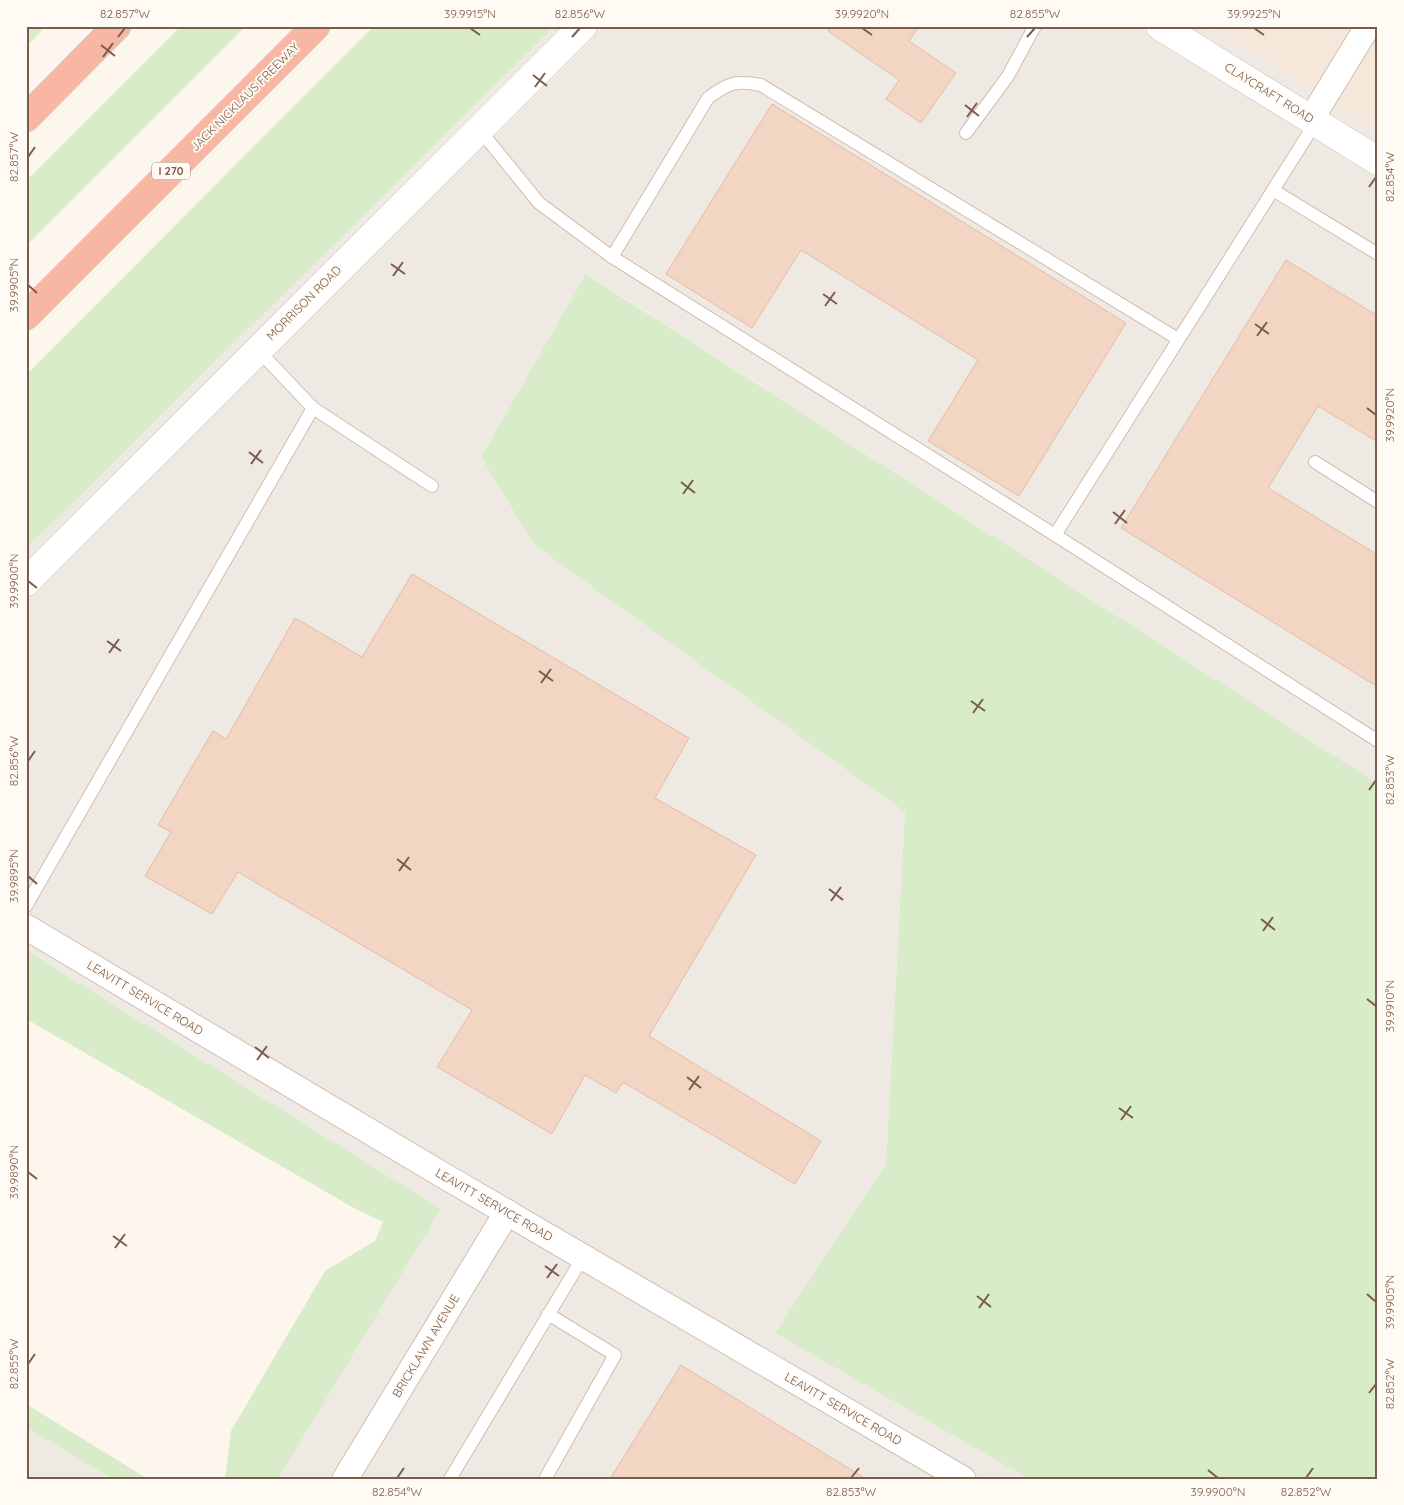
<svg xmlns="http://www.w3.org/2000/svg" width="1404" height="1505" viewBox="0 0 1404 1505" font-family="Quicksand,sans-serif">
<rect width="100%" height="100%" fill="#fdf6ec"/>
<path fill="#f5e8da" d="M1210,26H1378V131Z"/>
<g fill="#efe9e4">
<path d="M555,26H1210L1378,131V784L587,274L481,457L534,545L905,812L886,1164L775,1333L1029,1479H278L441,1209L26,950V549Z"/>
<path d="M26,1427L112,1479H26Z"/>
</g>
<g fill="#d8ecc9">
<path d="M26,26H46L26,47Z"/>
<path d="M181,26H246L26,246V181Z"/>
<path d="M374,26H555L26,549V375Z"/>
<path d="M586,274L1378,784V1479H1029L775,1333L886,1164L905,812L534,545L481,457Z"/>
<path d="M26,950L441,1209L278,1479H225L231,1431L325,1271L375,1241L383,1222L354,1208L26,1019Z"/>
<path d="M26,1404L148,1479H112L26,1427Z"/>
</g>
<g fill="#f3d5c3" stroke="#e6bba3">
<path d="M831,26H919L909,41L956,73L921,123L886,99L899,80L828,31Z"/>
<path d="M772,104L1126,323L1019,496L928,441L978,360L801,250L752,328L666,274Z"/>
<path d="M1286,260L1378,316V442L1318,406L1268,488L1378,555V687L1121,528Z"/>
<path d="M412,574L689,738L655,798L756,855L649,1036L821,1141L795,1184L623,1082L616,1093L585,1075L552,1134L437,1067L472,1010L238,872L212,914L145,876L171,832L158,825L213,731L226,739L295,618L362,657Z"/>
<path d="M681,1365L866,1479H610Z"/>
</g>
<g fill="none" stroke-linecap="round" stroke-linejoin="round">
<g stroke="#d1beb0" stroke-width="14">
<g id="lane">
<path d="M479,129L539,203L612,257L1055,535L1316,122"/>
<path d="M966,133L1008,76L1035,26"/>
<path d="M1273,190L1378,254"/>
<path d="M612,257L708,98C728,83 736,80 761,85L1178,339"/>
<path d="M258,350L313,408L432,486"/>
<path d="M1315,462L1378,502"/>
<path d="M1055,535L1378,741"/>
<path d="M26,906L313,408"/>
<path d="M450,1479L583,1257"/>
<path d="M545,1479L615,1355L548,1314"/>
</g>
</g>
<g stroke="#d1beb0" stroke-width="27">
<g id="street">
<path d="M1311,119L1368,26"/>
<path d="M26,927L441,1174L963,1479"/>
<path d="M345,1479L507,1212"/>
</g>
</g>
<g stroke="#d6c0b0" stroke-width="29">
<g id="secondary">
<path d="M1160,26L1378,161"/>
<path d="M26,582L583,26"/>
</g>
</g>
<g stroke="#dad1cd" stroke-width="29">
<g id="highway">
<path d="M26,118L117,26"/>
<path d="M26,316L316,26"/>
</g>
</g>
<use href="#lane" stroke="#fff" stroke-width="12"/>
<use href="#street" stroke="#fff" stroke-width="25"/>
<use href="#secondary" stroke="#fff" stroke-width="28"/>
<use href="#highway" stroke="#f7b7a3" stroke-width="28"/>
</g>
<path fill="none" stroke="#7a5c4d" stroke-width="2" d="M470,28L480,35M862,28L872,35M1254,28L1264,35M118,37L125,28M572,37L580,28M1027,37L1035,28M101,45L115,56M103,57L113,43M533,75L547,86M535,87L545,73M965,105L979,116M967,117L977,103M28,157L35,147M1369,187L1376,177M391,264L405,274M393,276L403,262M28,285L37,293M823,294L837,304M825,306L835,292M1255,324L1269,334M1257,336L1267,322M1367,408L1376,415M249,452L263,463M251,464L261,450M681,482L695,493M683,494L693,480M1113,512L1127,523M1115,524L1125,510M28,581L37,588M107,641L121,651M109,653L119,639M539,671L553,681M541,683L551,669M971,701L985,711M973,713L983,699M28,761L35,751M1369,790L1376,780M397,859L411,870M399,871L409,857M28,876L37,884M829,889L843,900M831,901L841,887M1261,919L1275,930M1263,931L1273,917M1367,999L1376,1006M255,1047L269,1058M257,1060L267,1046M687,1077L701,1088M689,1090L699,1076M1119,1108L1133,1118M1121,1120L1131,1106M28,1172L37,1179M113,1236L127,1246M115,1248L125,1234M545,1266L559,1276M547,1278L557,1264M1367,1294L1376,1302M977,1296L991,1307M979,1308L989,1294M28,1364L35,1354M1369,1393L1376,1384M1208,1470L1218,1478M397,1478L404,1468M851,1478L859,1468M1306,1478L1313,1468"/>
<g text-anchor="middle" stroke-width="4" stroke-linejoin="round" paint-order="stroke">
<rect fill="#fffaf3" stroke="#a28b7f" stroke-width="1" x="152" y="162.5" width="38" height="17" rx="4"/>
<g font-size="11" font-weight="bold" fill="#7a5c4d">
<text x="171" y="175">I 270</text>
</g>
<g font-size="12" fill="#7a5c4d" stroke="#fffaf3">
<text transform="translate(1269 93) rotate(32)" y="4">CLAYCRAFT ROAD</text>
<text transform="translate(245 97) rotate(-45)" y="4">JACK NICKLAUS FREEWAY</text>
<text transform="translate(304 303) rotate(-45)" y="4">MORRISON ROAD</text>
<text transform="translate(145 998) rotate(31)" y="4">LEAVITT SERVICE ROAD</text>
<text transform="translate(494 1205) rotate(30)" y="4">LEAVITT SERVICE ROAD</text>
<text transform="translate(426 1346) rotate(-59)" y="4">BRICKLAWN AVENUE</text>
<text transform="translate(843 1409) rotate(30)" y="4">LEAVITT SERVICE ROAD</text>
</g>
</g>
<rect width="1404" height="1505" fill="none" stroke="#fffaf3" stroke-width="55"/>
<rect x="28" y="28" width="1348" height="1450" fill="none" stroke="#7a5c4d" stroke-width="2"/>
<g font-size="12" text-anchor="middle" fill="#7a5c4d">
<text x="125" y="18">82.857°W</text>
<text x="470" y="18">39.9915°N</text>
<text x="580" y="18">82.856°W</text>
<text x="862" y="18">39.9920°N</text>
<text x="1035" y="18">82.855°W</text>
<text x="1254" y="18">39.9925°N</text>
<text transform="translate(14 157) rotate(-90)" y="4">82.857°W</text>
<text transform="translate(1390 177) rotate(-90)" y="4">82.854°W</text>
<text transform="translate(14 285) rotate(-90)" y="4">39.9905°N</text>
<text transform="translate(1390 415) rotate(-90)" y="4">39.9920°N</text>
<text transform="translate(14 581) rotate(-90)" y="4">39.9900°N</text>
<text transform="translate(14 761) rotate(-90)" y="4">82.856°W</text>
<text transform="translate(1390 780) rotate(-90)" y="4">82.853°W</text>
<text transform="translate(14 876) rotate(-90)" y="4">39.9895°N</text>
<text transform="translate(1390 1006) rotate(-90)" y="4">39.9910°N</text>
<text transform="translate(14 1172) rotate(-90)" y="4">39.9890°N</text>
<text transform="translate(1390 1302) rotate(-90)" y="4">39.9905°N</text>
<text transform="translate(14 1364) rotate(-90)" y="4">82.855°W</text>
<text transform="translate(1390 1384) rotate(-90)" y="4">82.852°W</text>
<text x="397" y="1496">82.854°W</text>
<text x="851" y="1496">82.853°W</text>
<text x="1218" y="1496">39.9900°N</text>
<text x="1306" y="1496">82.852°W</text>
</g>
</svg>
